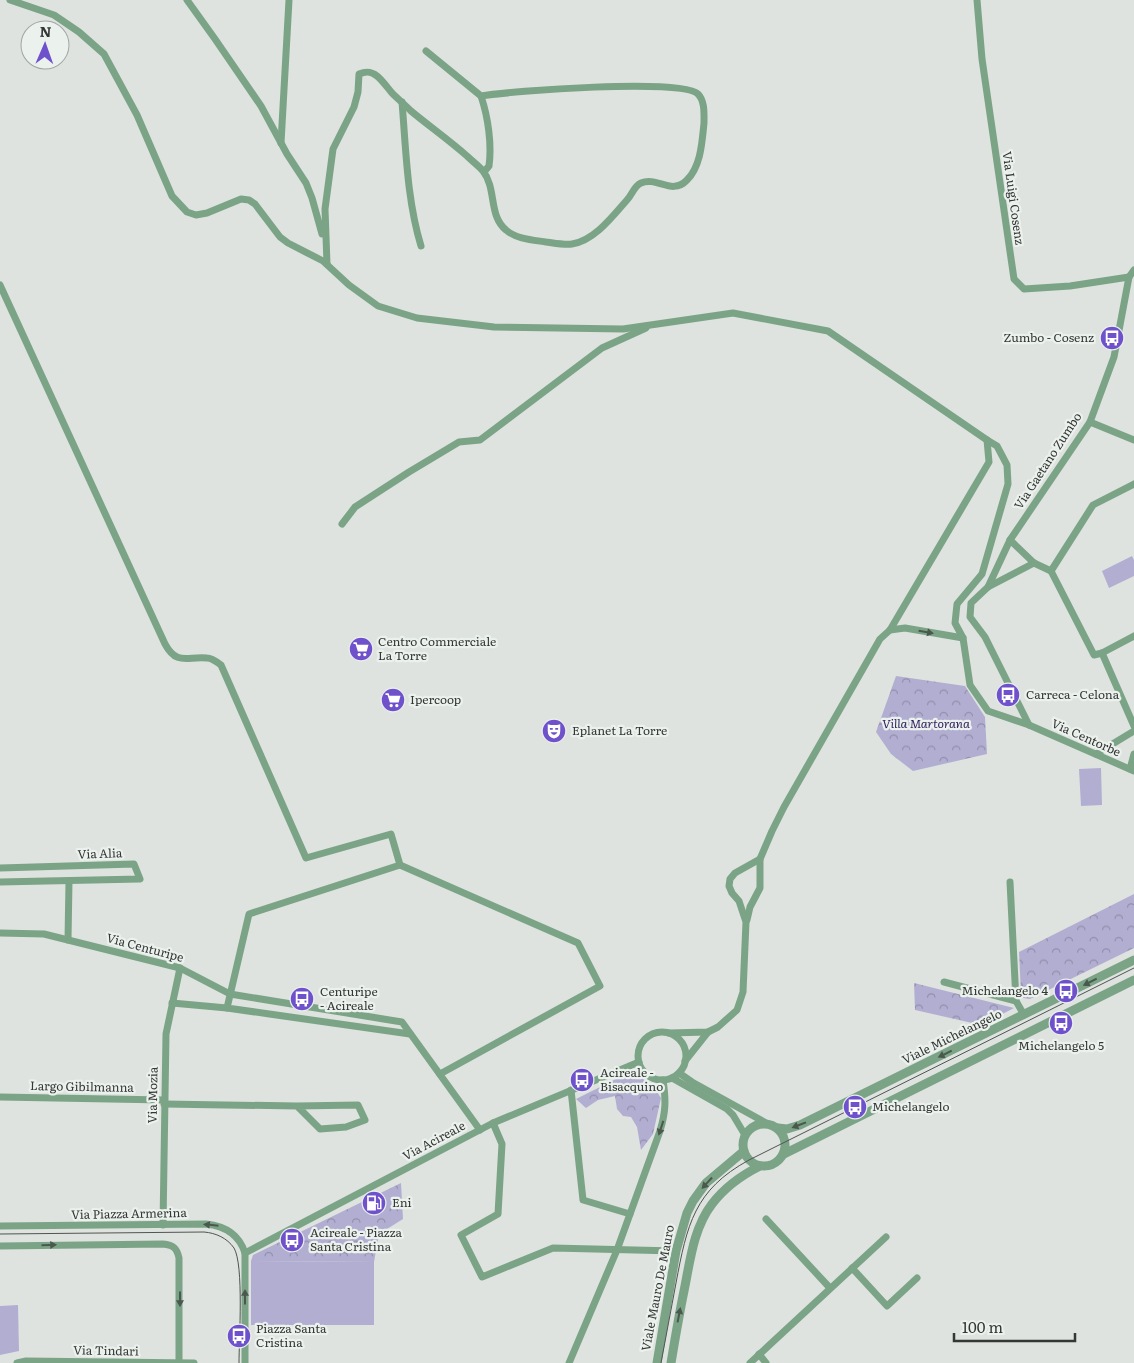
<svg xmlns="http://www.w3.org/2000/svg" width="1134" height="1363" viewBox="0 0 1134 1363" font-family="Literata,serif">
<defs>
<pattern id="park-crowns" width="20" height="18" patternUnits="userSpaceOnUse" patternTransform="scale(1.25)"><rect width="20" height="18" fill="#b2aed2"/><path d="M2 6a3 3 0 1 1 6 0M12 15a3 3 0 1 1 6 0" fill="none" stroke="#928eab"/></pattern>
</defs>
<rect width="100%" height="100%" fill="#dee3df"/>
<g fill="#b2aed2">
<path d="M1132,556L1134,560V576L1109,588L1102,571Z"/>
<path d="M1101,768L1102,805L1081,806L1079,769Z"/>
<path d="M251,1261L374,1262V1325H251Z"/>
<path d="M18,1305L19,1351L0,1355V1306Z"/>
</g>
<g fill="url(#park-crowns)">
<path d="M896,676L965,686L985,717L987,754L913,771L891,754L876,732Z"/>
<path d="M1134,894V948L1030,999L1023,998L1021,994L1019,952Z"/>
<path d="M914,983L1014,1008L981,1025L915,1010Z"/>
<path d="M636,1075C648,1081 654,1087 661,1098L653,1134L641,1150L637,1127L631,1117L623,1116L617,1109L615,1096L598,1100L586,1108L576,1099L616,1079Z"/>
<path d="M401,1183L403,1219L379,1234L374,1262L251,1261L253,1255Z"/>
</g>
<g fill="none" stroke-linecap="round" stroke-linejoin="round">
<g stroke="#7ba487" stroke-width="7">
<path d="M10,0L54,15L79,32L104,54L137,115L172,196L187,212L196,215L207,213L241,199L249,200L255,204L280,237L288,243L323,261L349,285L378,306L417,318L494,327L623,329L733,313L828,331L987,440L997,446L1007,465L1008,484L982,574L957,604L955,623L963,638L970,685L988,711L1029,725L1134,771"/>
<path d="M187,0L215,39L261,106L287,154L306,183L312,198L322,234"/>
<path d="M977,0L982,59L1014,279L1024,289L1070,286L1129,277"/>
<path d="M426,51L481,96"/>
<path d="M402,102C406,150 407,200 421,246"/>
<path d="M281,143L289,0"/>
<path d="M327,264L325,209L333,149L354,107L358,92L359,74C366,71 371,71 377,76C382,80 387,87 392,93C398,99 405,105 411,111C429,126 449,140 467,156C472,161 479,166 483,171C497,189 488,215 506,230C516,239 533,240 546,242C554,243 564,245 572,244C594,241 613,216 627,200C632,195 634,186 641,183C657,176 672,196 687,180C701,166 702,142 704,123C704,114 705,101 698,94C682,78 510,91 481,96C488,117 492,144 489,166L484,172"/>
<path d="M0,285L165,644C177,666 187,656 207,658C212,658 217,662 221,665L306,858L391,834L400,865L249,914L227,1008L410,1034"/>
<path d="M1090,422L1134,440"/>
<path d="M1134,484L1093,505L1051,571L1094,655L1102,653L1134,636"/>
<path d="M342,524L355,507L409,472L459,442L480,440L602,348L646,328"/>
<path d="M1010,540L1034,563L1051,571"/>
<path d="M988,587L1010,540L1090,422L1114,357L1129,277L1134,270"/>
<path d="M890,630L905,628L963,638"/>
<path d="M1102,653L1134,726"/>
<path d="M1029,725L985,637L970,617L971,603L988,587L1034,563"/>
<path d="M1096,754L1134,731"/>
<path d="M1130,769L1134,754"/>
<path d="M400,865L578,943L600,986L440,1074"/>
<path d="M0,868L134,864L140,879L0,882"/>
<path d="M1010,882L1016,1001L1024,1015"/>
<path d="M747,920L750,907L760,888V859"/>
<path d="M0,933L44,934L180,968L230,994L402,1022L480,1130"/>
<path d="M68,940L69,881"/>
<path d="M944,982L1016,1001"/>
<path d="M172,1003L227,1008"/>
<circle cx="662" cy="1056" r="24"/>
<path d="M669,1033L708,1032L718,1027L737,1010L743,992L746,922L739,901L732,893L729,886L730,879L735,873L760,859L772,831L784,807L880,639L890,630L989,462L987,440"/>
<path d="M685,1061L708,1032"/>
<path d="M679,1073L692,1082L768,1124"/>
<path d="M672,1078L727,1109L733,1115L745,1135"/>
<path d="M571,1090L583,1200L630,1214"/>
<path d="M0,1097L164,1100"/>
<path d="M164,1104L297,1106L320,1129L346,1127L365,1120L358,1105L297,1106"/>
<path d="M493,1123L502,1144L498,1214L461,1235L482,1277L553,1248L676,1251"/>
<path d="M766,1219L830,1288"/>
<path d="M163,1225L166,1034L180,968"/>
<path d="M0,1226L206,1224C225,1226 239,1234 245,1253V1363"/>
<path d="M0,1246L163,1244C173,1245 177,1248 179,1258V1363"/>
<path d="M245,1253L493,1123L639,1062"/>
<path d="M852,1268L887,1306L917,1278"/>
<path d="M759,1354L766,1363"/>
<path d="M17,1363L26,1361L194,1363"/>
<path d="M569,1363L617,1250L660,1131C666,1111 666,1100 663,1080"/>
<path d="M750,1363L886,1237"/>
</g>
<g stroke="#7ba487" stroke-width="9">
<circle cx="764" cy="1145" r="21"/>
<path d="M778,1128L787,1129L800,1125L1134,960"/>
<path d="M784,1154L1134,980"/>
<path d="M657,1363L676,1251L687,1213L693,1201L706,1183L744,1151"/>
<path d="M671,1363C675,1339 679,1315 684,1291C690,1262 693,1229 712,1204C725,1187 742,1175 760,1166"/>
</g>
<g stroke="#515452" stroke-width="1">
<path d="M0,1234L204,1232C216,1233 227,1238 234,1248C244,1265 239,1339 239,1363"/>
<path d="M661,1363C666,1336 671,1310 676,1283C687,1225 694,1190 749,1160L1134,968"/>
</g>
</g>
<defs><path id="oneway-solid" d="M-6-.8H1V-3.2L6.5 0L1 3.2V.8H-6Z" transform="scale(1.25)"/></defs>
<g fill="#4a584e">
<use href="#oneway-solid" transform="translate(926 632) rotate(10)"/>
<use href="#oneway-solid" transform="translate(1090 982) rotate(153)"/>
<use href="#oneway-solid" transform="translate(945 1054) rotate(154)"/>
<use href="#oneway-solid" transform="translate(799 1125) rotate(159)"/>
<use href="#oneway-solid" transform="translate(661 1128) rotate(108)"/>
<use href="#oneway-solid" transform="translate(707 1183) rotate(133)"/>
<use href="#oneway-solid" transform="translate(211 1225) rotate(-174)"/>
<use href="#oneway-solid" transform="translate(49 1245) rotate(-1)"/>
<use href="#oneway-solid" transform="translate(245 1297) rotate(-90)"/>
<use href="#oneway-solid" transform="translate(180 1299) rotate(90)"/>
<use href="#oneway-solid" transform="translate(679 1315) rotate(-79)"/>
</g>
<defs>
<g id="bus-disc" transform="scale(1.25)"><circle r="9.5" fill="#6f52cb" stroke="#ebf1ec"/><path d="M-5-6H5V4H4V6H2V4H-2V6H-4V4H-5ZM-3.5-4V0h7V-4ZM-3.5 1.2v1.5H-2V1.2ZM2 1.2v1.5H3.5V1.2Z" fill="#fff"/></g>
<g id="supermarket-disc" transform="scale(1.25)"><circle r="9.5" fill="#6f52cb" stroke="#ebf1ec"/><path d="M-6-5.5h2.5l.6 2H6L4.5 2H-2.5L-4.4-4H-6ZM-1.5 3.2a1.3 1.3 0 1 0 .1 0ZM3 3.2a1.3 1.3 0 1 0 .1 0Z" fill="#fff"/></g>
<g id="theatre-disc" transform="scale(1.25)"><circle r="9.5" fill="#6f52cb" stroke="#ebf1ec"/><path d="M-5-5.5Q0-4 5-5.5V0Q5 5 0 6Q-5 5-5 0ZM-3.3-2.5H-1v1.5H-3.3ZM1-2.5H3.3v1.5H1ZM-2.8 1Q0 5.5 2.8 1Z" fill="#fff"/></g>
<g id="fuel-disc" transform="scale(1.25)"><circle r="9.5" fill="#6f52cb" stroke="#ebf1ec"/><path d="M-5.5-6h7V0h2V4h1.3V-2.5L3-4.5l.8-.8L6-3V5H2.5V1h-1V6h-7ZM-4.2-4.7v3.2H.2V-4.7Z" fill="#fff"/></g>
</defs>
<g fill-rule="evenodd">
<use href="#bus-disc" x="1112" y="338"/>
<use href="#supermarket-disc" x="361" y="649"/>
<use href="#bus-disc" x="1008" y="695"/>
<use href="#supermarket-disc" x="393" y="700"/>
<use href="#theatre-disc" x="554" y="731"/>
<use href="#bus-disc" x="1066" y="991"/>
<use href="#bus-disc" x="302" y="999"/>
<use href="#bus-disc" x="1061" y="1023"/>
<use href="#bus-disc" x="582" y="1080"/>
<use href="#bus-disc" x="855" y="1107"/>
<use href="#fuel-disc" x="374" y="1203"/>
<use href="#bus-disc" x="292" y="1240"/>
<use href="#bus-disc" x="239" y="1336"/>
</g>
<g text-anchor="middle" stroke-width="4.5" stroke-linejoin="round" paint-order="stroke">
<g font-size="12" fill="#353736" stroke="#ebf1ec">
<text transform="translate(1013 198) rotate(82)" y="4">Via Luigi Cosenz</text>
<text transform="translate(1048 461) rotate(-57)" y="4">Via Gaetano Zumbo</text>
<text transform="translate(1086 738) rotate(24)" y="4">Via Centorbe</text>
<text transform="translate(100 854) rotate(-2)" y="4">Via Alia</text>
<text transform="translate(145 948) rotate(15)" y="4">Via Centuripe</text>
<text transform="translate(952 1037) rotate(-26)" y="4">Viale Michelangelo</text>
<text transform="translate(82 1087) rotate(1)" y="4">Largo Gibilmanna</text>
<text transform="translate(153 1095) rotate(-89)" y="4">Via Mozia</text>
<text transform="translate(434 1141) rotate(-28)" y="4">Via Acireale</text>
<text transform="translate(129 1214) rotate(-1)" y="4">Via Piazza Armerina</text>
<text transform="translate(658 1288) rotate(-79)" y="4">Viale Mauro De Mauro</text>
<text transform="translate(106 1351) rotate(1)" y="4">Via Tindari</text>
</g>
<g font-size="12" fill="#353736" stroke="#ebf1ec" text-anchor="start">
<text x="1094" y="342" text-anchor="end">Zumbo - Cosenz</text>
<text x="378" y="646">Centro Commerciale<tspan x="378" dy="14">La Torre</tspan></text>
<text x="1026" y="699">Carreca - Celona</text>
<text x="410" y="704">Ipercoop</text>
<text x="572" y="735">Eplanet La Torre</text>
<text x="1048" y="995" text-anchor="end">Michelangelo 4</text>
<text x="320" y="996">Centuripe<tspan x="320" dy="14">- Acireale</tspan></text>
<text x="1061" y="1050" text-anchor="middle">Michelangelo 5</text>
<text x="600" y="1077">Acireale -<tspan x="600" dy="14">Bisacquino</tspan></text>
<text x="872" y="1111">Michelangelo</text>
<text x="392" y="1207">Eni</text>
<text x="310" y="1237">Acireale - Piazza<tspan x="310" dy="14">Santa Cristina</tspan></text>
<text x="256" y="1333">Piazza Santa<tspan x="256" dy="14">Cristina</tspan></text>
</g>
<g font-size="12" font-style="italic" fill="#2f1f5e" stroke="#ebf1ec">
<text x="926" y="728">Villa Martorana</text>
</g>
</g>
<g transform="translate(45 45) rotate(2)"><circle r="24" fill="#ebf1ec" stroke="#a2a7a3"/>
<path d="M0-4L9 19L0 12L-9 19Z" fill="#6f52cb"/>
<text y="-8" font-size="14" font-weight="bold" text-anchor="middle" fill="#353736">N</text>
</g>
<path d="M954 1333v8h121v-8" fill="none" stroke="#353736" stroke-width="2.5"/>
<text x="962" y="1333" font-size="15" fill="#353736" stroke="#ebf1ec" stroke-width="4" paint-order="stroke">100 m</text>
</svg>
